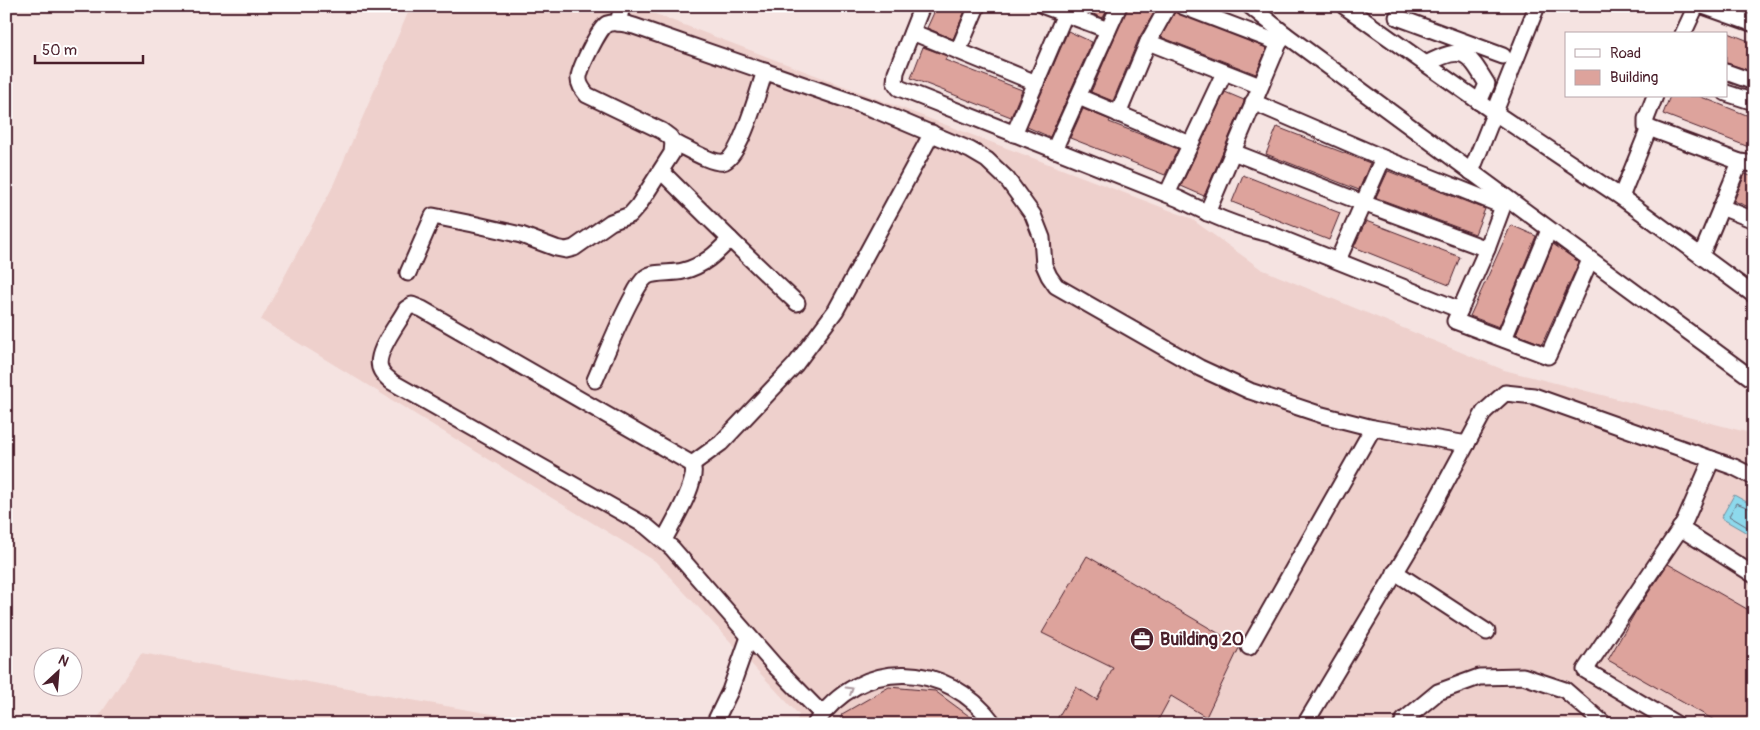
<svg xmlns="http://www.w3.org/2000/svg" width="1760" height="730" viewBox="0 0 1760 730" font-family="Pangolin,sans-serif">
<rect width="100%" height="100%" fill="#f5e3e1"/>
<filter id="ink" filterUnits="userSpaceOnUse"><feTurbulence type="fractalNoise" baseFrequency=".02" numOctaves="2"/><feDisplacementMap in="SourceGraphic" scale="10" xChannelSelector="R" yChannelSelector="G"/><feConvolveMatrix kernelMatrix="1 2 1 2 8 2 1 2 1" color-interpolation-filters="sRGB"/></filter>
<g filter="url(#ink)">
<g fill="#eed0cc">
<path d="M411,6H634L1190,218L1261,269L1504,370L1754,434V724H795L799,715L655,561L261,320L331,190Z"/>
<path d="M141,653L549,724H94Z"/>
</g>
<path fill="#8dd9ec" stroke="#728f9f" d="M1734,495L1754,506V537L1721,518Z"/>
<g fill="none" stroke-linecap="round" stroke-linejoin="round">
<path stroke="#656978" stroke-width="1" d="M1754,510L1736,503L1729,516L1754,531"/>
</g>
<g fill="#dda39c" stroke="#4a1f2b">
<path d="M937,6H967L953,39L927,28Z"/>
<path d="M1074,6H1109L1103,18Z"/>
<path d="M1128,6H1144L1155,11L1139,38L1113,101L1091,92Z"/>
<path d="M1175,12L1267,48L1256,74L1161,37Z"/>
<path d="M1068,31L1092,42L1050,137L1027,127Z"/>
<path d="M1726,32L1754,43V72L1726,63Z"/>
<path d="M923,47L947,56L945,60L1022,90L1011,117L911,78Z"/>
<path d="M1225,92L1244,100V102L1204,196L1181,186Z"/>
<path d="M1670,96H1699L1754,118V149L1663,114Z"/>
<path d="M1083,109L1110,120L1109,122L1178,149L1165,175L1070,138Z"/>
<path d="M1277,127L1370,163L1359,190L1266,154Z"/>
<path d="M1388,171L1485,209L1475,234L1377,198L1376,197Z"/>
<path d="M1745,174L1754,177V209L1734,201Z"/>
<path d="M1243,175L1340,213L1329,240L1232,202Z"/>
<path d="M1366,221L1460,257L1449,285L1354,247Z"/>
<path d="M1511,225L1536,236L1499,327L1470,316Z"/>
<path d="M1553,244L1579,262L1542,344L1516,334Z"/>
<path d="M1087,556L1240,646L1206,717L1171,696L1156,724H1054L1076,687L1097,700L1113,668L1042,633Z"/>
<path d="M1668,564L1754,613V724H1721L1608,660L1636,611Z"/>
<path d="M889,687L935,691L980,724H839L842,714Z"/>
</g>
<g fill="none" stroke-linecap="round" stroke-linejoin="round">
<g stroke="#4a1f2b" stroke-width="19">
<g id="minor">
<path d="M922,6L896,72L895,82L899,88L1179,199C1211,215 1235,226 1270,234L1460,310L1487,249L1506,198"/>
<path d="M1044,6L1108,30"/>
<path d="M1182,6L1279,43L1207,213"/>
<path d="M1250,6L1286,35"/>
<path d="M1344,6L1495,113L1621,197L1754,295"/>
<path d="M1703,6L1754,24"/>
<path d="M1397,17L1503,56"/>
<path d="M618,23L622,6"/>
<path d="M912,32L1036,83"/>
<path d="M1683,34L1696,6"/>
<path d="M1148,42L1260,86"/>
<path d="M1279,43L1286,35L1754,380"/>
<path d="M958,51L977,6"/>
<path d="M1426,64C1463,45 1467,51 1487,84L1479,102"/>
<path d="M1726,72L1754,82"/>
<path d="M1726,93L1754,102"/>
<path d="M1655,96L1646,119V127L1740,162L1754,164"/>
<path d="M1079,97L1190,144"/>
<path d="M1253,102L1383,158L1503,206"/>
<path d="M1118,114L1148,42L1168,6"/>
<path d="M1014,134L1065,14"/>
<path d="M673,142C685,147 711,164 723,162C740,159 759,88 765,71"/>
<path d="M1054,150L1119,6"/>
<path d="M1233,152L1363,203L1487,249"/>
<path d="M661,171C706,216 751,260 797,303"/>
<path d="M1471,172L1537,6"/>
<path d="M1167,194L1224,73"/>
<path d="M1621,197L1649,128"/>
<path d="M1721,207L1754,220"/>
<path d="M1701,256L1740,162"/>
<path d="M1338,260L1383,158"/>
<path d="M408,273L433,216L473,224L521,235L556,248L566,250L574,248L611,222L630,215L638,206L672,153L673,142L670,137L662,131L587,95C583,90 578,84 579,77C580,68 599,28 607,24C615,21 626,24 634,26L873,109L970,150L987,160L1007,179L1033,215L1042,238L1044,265L1049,276L1056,286L1200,368L1250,391L1322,415L1373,428L1467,444"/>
<path d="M1460,310L1455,321L1548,356L1590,260"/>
<path d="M1504,339L1549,230"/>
<path d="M595,380C607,352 618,323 633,296C636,290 640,282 646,277C654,271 672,274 683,271C703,266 716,254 730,239"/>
<path d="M692,464L721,443L795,365L836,310L932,133"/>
<path d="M1680,528L1754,575"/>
<path d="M664,540C672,524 700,480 692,464L422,309L412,305L406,309C399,323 372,355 381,370C383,375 388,378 392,382L646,526L672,548L775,666L822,714"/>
<path d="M1395,572L1487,632"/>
<path d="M1249,647L1373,428"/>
<path d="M714,724L730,691L749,637"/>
<path d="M815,724C861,656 947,660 994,724"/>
<path d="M1305,724L1415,540L1484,412L1505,393L1534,396L1734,467L1754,477"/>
<path d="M1402,724L1404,720L1438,692L1479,677L1523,676L1565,690L1604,724"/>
<path d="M1676,724L1585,670L1684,523L1712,459"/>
</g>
</g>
<use href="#minor" stroke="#fff" stroke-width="15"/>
</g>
<defs><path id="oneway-chevron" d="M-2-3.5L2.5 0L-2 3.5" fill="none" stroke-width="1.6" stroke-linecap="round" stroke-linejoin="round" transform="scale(1.25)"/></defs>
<use stroke="#ae9aa0" href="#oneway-chevron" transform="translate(850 690) rotate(-31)"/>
</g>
<defs>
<g id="office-disc" transform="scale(1.25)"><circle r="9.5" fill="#4a1f2b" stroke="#fff"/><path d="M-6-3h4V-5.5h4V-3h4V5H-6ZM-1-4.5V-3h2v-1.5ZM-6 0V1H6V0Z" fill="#fff"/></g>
</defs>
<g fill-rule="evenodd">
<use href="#office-disc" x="1142" y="639"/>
</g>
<g text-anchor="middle" stroke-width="4" stroke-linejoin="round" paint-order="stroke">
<g font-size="18" font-weight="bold" fill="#4a1f2b" stroke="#fff" text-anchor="start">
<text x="1160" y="645">Building 20</text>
</g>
</g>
<rect width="1760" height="730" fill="none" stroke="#fff" stroke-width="25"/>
<rect x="12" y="12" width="1735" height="705" fill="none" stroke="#4a1f2b" stroke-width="2" filter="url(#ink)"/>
<rect x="1565" y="32" width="162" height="65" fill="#ffffff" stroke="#b7a5aa"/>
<rect x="1575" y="49" width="25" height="8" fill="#ffffff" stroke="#b7a5aa"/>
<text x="1610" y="58" font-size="15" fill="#4a1f2b">Road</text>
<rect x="1575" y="70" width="25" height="15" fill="#dda39c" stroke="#b7a5aa"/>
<text x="1610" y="82" font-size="15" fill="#4a1f2b">Building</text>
<g transform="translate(58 672) rotate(26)"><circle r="24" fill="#ffffff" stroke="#b7a5aa"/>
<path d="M0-4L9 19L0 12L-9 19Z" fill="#4a1f2b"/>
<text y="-8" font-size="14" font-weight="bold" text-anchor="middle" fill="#4a1f2b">N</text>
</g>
<path d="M35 55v8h108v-8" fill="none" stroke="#4a1f2b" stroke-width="2.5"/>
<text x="42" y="55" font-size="15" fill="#4a1f2b" stroke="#ffffff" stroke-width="4" paint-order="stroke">50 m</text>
</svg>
